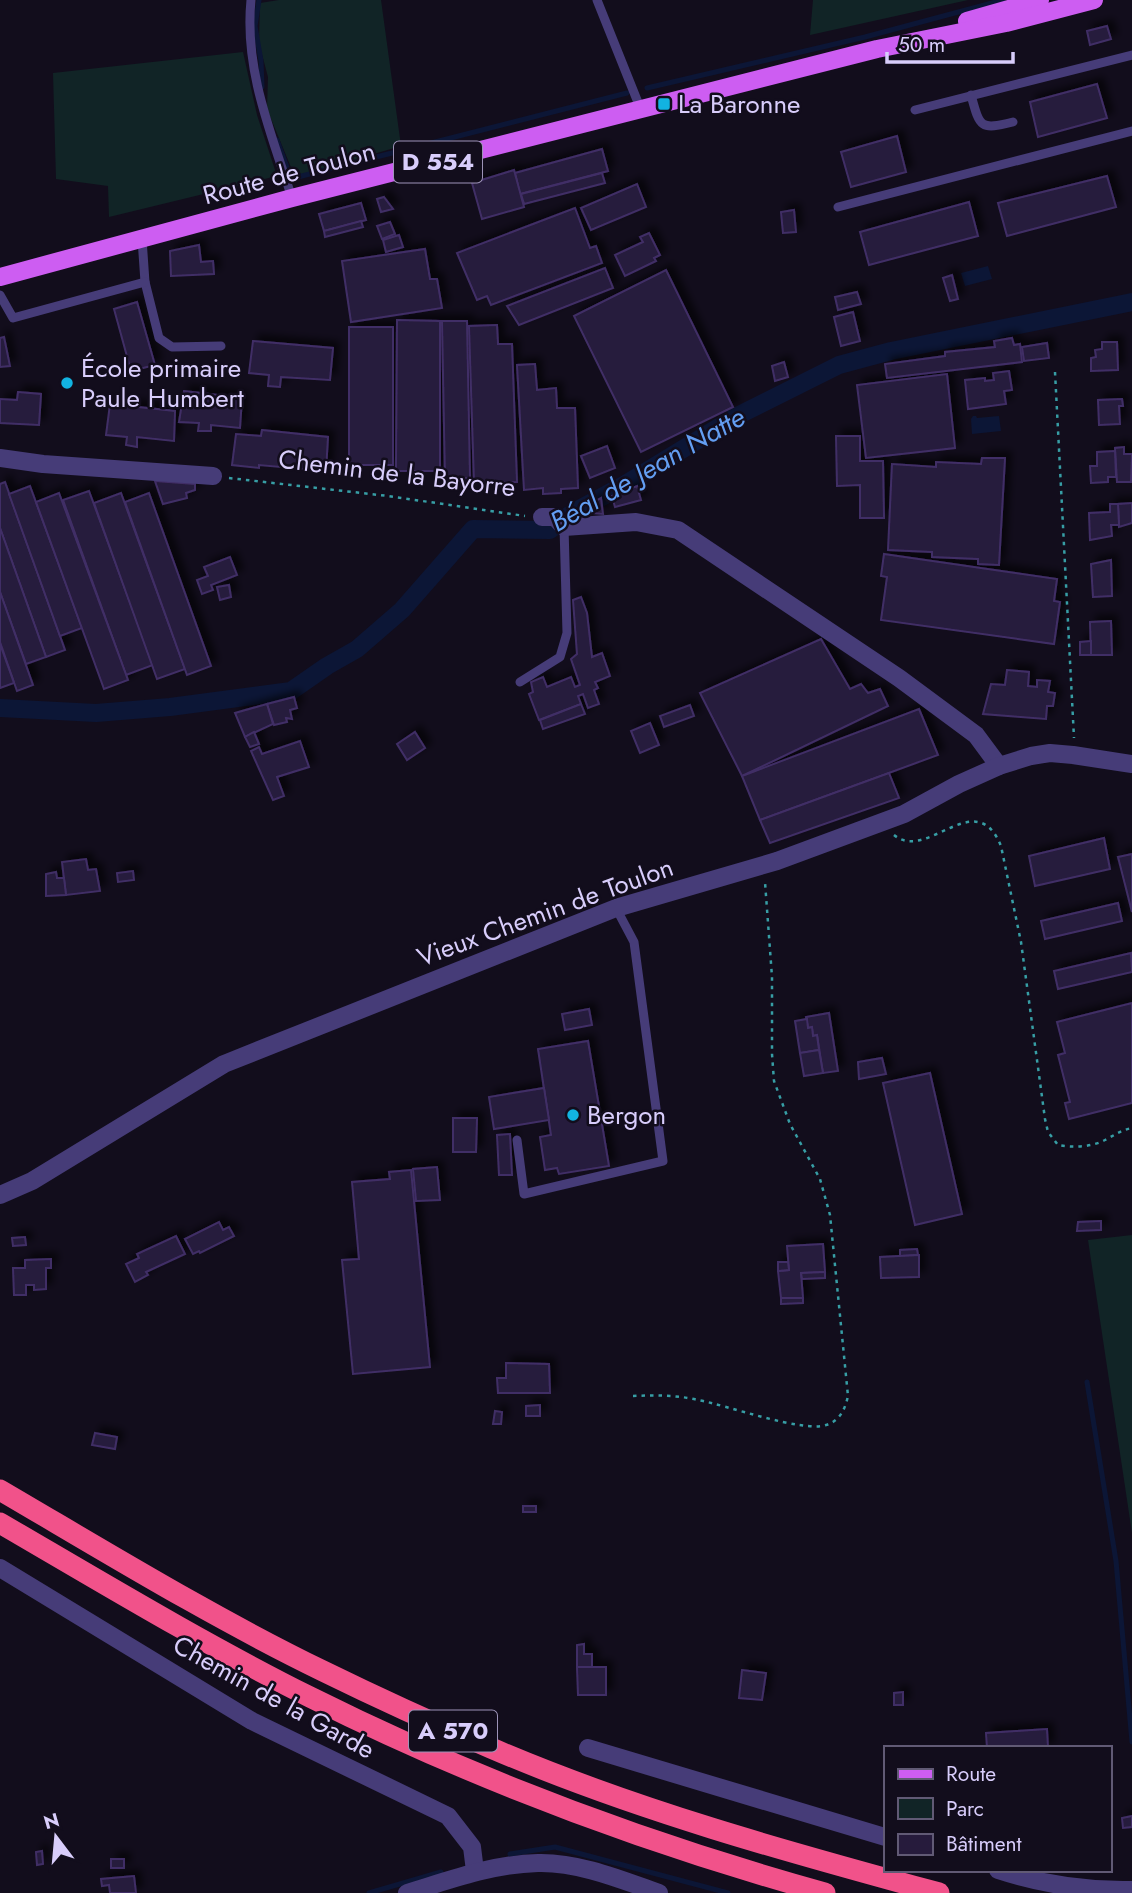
<svg xmlns="http://www.w3.org/2000/svg" width="1132" height="1893" viewBox="0 0 1132 1893" font-family="Jost,sans-serif">
<defs>
<filter id="shadow"><feDropShadow dx="6" dy="-6" stdDeviation="3.5" flood-color="#0009"/></filter>
</defs>
<rect width="100%" height="100%" fill="#120d1c"/>
<g fill="#112426">
<path d="M279,0H381L401,146L295,177L267,109L268,77L259,43L260,3Z"/>
<path d="M813,0H968L810,35Z"/>
<path d="M243,52L257,115L277,176L109,217L108,186L56,179L53,73Z"/>
<path d="M1132,1235V1533L1088,1240Z"/>
</g>
<g fill="#0c1636">
<path d="M988,266L992,279L965,286L961,273Z"/>
<path d="M973,416H976L977,418L999,416L1001,431L972,434L971,419Z"/>
</g>
<g fill="none" stroke-linecap="round" stroke-linejoin="round">
<g stroke="#0c1636" stroke-width="5">
<path d="M259,0L255,26L261,61L262,87"/>
<path d="M647,88L865,37L1003,0"/>
<path d="M277,140L291,178H294L627,93"/>
<path d="M1087,1382L1116,1561L1132,1742"/>
<path d="M510,1854L555,1847L728,1893"/>
<path d="M369,1893L441,1872"/>
</g>
<path stroke="#0c1636" stroke-width="18" d="M0,708L96,713L170,707L291,691L327,666L357,649L402,610L473,529L550,530L572,513L624,485L737,416L839,365L891,351L1132,302"/>
</g>
<g fill="#261b3c" stroke="#412f66" stroke-width="2" filter="url(#shadow)">
<path d="M1107,26L1111,39L1090,45L1087,31Z"/>
<path d="M1097,84L1107,118L1038,137L1030,102Z"/>
<path d="M897,136L906,172L851,187L841,152Z"/>
<path d="M602,149L608,171L520,194L515,173Z"/>
<path d="M514,170L524,207L482,219L472,183Z"/>
<path d="M602,173L605,183L524,204L521,194Z"/>
<path d="M1107,176L1116,207L1007,236L998,203Z"/>
<path d="M637,184L646,207L591,230L581,208Z"/>
<path d="M384,197L393,209L381,212L377,199Z"/>
<path d="M969,202L978,236L869,265L860,232Z"/>
<path d="M361,203L366,220L324,231L319,214Z"/>
<path d="M575,208L590,248L596,246L602,263L491,305L487,296L477,300L457,253Z"/>
<path d="M794,210L796,232L783,233L781,212Z"/>
<path d="M361,221L363,227L325,237L324,231Z"/>
<path d="M390,222L395,234L382,239L377,226Z"/>
<path d="M649,233L660,255L654,258L656,261L625,276L615,255L643,242L640,237Z"/>
<path d="M399,235L403,247L386,252L383,240Z"/>
<path d="M199,245L201,262L213,261L214,274L171,276L170,251Z"/>
<path d="M425,249L430,279H437L442,308L351,322L342,261Z"/>
<path d="M605,268L613,288L519,325L507,306Z"/>
<path d="M666,270L733,407L641,452L574,316Z"/>
<path d="M952,275L958,299L950,301L943,278Z"/>
<path d="M857,292L861,304L838,310L835,297Z"/>
<path d="M137,302L155,365L131,371L114,309Z"/>
<path d="M853,312L860,341L841,346L834,317Z"/>
<path d="M397,320L440,321V471H396Z"/>
<path d="M442,321H467L470,478L445,479Z"/>
<path d="M497,325L498,344H512L517,482L474,483L469,326Z"/>
<rect x="349" y="327" width="44" height="138"/>
<path d="M4,337L10,366L0,367V338Z"/>
<path d="M1012,338L1014,345L1020,344L1022,362L887,378L885,364L945,356V352L995,347L994,341Z"/>
<path d="M253,341L333,348L330,380L281,377L280,387L268,386L269,375L249,373Z"/>
<path d="M1102,342H1117L1118,370L1091,371V358L1096,357L1095,350L1102,349Z"/>
<path d="M1047,343L1049,358L1024,361L1022,347Z"/>
<path d="M784,362L788,377L775,381L772,366Z"/>
<path d="M535,364L537,390L556,388L557,408H575L578,488L561,489V493L543,494V488L524,490L517,365Z"/>
<path d="M1009,371L1012,390L1004,391L1006,404L968,409L965,380L985,378V381L994,380L993,373Z"/>
<path d="M947,374L955,448L866,458L857,385Z"/>
<path d="M184,391L242,398L240,428L211,425V431H198L199,423L179,422Z"/>
<path d="M18,392L41,394L39,425L0,423V399L17,400Z"/>
<path d="M1122,399L1123,406H1119L1120,424L1099,425L1098,400Z"/>
<path d="M110,404L175,411L174,441L137,437V447L126,445L127,437L106,435Z"/>
<path d="M262,430L328,437L326,471L259,465V468L232,465L236,434L261,436Z"/>
<path d="M836,436H860V461H883L884,518H860V485L837,486Z"/>
<path d="M607,446L615,468L590,478L581,456Z"/>
<path d="M1124,447V454H1132L1131,482H1117L1115,448Z"/>
<path d="M1115,451L1116,477H1108V482L1091,483L1090,466H1097V452Z"/>
<path d="M982,458H1005L999,565L978,564V559L932,557V552L888,550L892,464L936,467V462L981,464Z"/>
<path d="M155,481L195,484V490L186,493L187,498L163,504Z"/>
<path d="M5,482L65,650L46,657L0,528V484Z"/>
<path d="M30,486L82,628L60,636L9,494Z"/>
<path d="M637,486L641,500L615,507L612,496Z"/>
<path d="M89,491L153,665L126,675L63,500Z"/>
<path d="M59,493L128,680L104,689L36,502Z"/>
<path d="M121,493L185,669L157,679L94,503Z"/>
<path d="M149,493L211,666L187,675L125,502Z"/>
<path d="M601,498L603,514L592,513L590,504Z"/>
<path d="M1132,503V523L1119,527L1118,504Z"/>
<path d="M1110,504H1118L1119,525H1111L1112,536L1090,540L1089,513L1110,512Z"/>
<path d="M0,528L46,657L26,664L0,592Z"/>
<path d="M884,554L1057,579L1054,601L1060,602L1054,644L881,620L887,577L881,576Z"/>
<path d="M230,557L237,575L211,585L213,590L202,594L197,580L208,576L204,567Z"/>
<path d="M1111,560L1112,596L1093,597L1091,564Z"/>
<path d="M229,585L231,597L220,600L217,587Z"/>
<path d="M0,592L33,685L17,691L0,642Z"/>
<path d="M581,597L587,613L592,657L602,653L610,676L595,682L598,688L594,690L599,704L588,708L583,694L578,696L581,704L539,720L529,694L533,692L531,682L543,677L547,687L571,677L575,687L580,685L571,659L577,654L573,600Z"/>
<path d="M1111,621L1112,655H1091L1090,622Z"/>
<path d="M821,639L850,689L861,684L868,693L880,689L888,706L742,776L700,693Z"/>
<path d="M1091,641V655H1080V642Z"/>
<path d="M0,644L14,683L0,688Z"/>
<path d="M1007,670L1029,672L1028,686L1037,687V680L1050,681L1048,692L1055,693L1053,706H1047L1046,719L983,714L991,684L1005,685Z"/>
<path d="M294,697L297,708L290,710L292,719L286,718L287,722L274,725L267,704Z"/>
<path d="M267,704L273,724L245,737L235,713Z"/>
<path d="M581,704L585,714L543,729L540,720Z"/>
<path d="M690,705L694,716L664,727L660,716Z"/>
<path d="M919,709L938,755L760,820L742,776Z"/>
<path d="M650,723L659,745L640,753L631,731Z"/>
<path d="M254,732L259,744L250,747L245,737Z"/>
<path d="M415,732L425,748L407,760L397,744Z"/>
<path d="M300,741L309,767L277,777L284,796L273,800L251,751L259,747L262,754Z"/>
<path d="M889,773L899,798L770,843L760,820Z"/>
<path d="M1104,838L1110,869L1035,886L1029,856Z"/>
<path d="M1132,854V912L1118,857Z"/>
<path d="M86,859L88,870L96,869L100,891L66,895L62,862Z"/>
<path d="M133,871L134,880L118,882L117,873Z"/>
<path d="M56,872L57,878H64L66,895L46,896V874Z"/>
<path d="M1118,903L1122,921L1045,939L1041,921Z"/>
<path d="M1131,953L1132,972L1058,989L1054,971Z"/>
<path d="M1132,1003V1103L1069,1119L1065,1103L1070,1102L1058,1055L1065,1053L1057,1022Z"/>
<path d="M589,1009L592,1025L565,1030L562,1014Z"/>
<path d="M829,1013L838,1071L823,1073L817,1035L813,1036L812,1027L808,1028L806,1017Z"/>
<path d="M807,1019L808,1028L812,1027L813,1036L817,1035L819,1050L800,1053L795,1021Z"/>
<path d="M588,1041L609,1166L559,1174L557,1168L545,1170L540,1137L551,1135L538,1049Z"/>
<path d="M819,1050L823,1073L804,1076L800,1053Z"/>
<path d="M882,1058L886,1074L859,1079L858,1062Z"/>
<path d="M930,1073L962,1214L915,1225L883,1083Z"/>
<path d="M544,1088L549,1120L494,1129L489,1097Z"/>
<path d="M453,1118H477L476,1152H453Z"/>
<path d="M510,1134L512,1175H499L497,1135Z"/>
<path d="M437,1167L440,1200L416,1201L413,1169Z"/>
<path d="M411,1170L430,1367L353,1374L342,1260L359,1259L352,1182L390,1179L389,1172Z"/>
<path d="M1101,1221V1230L1077,1231L1078,1222Z"/>
<path d="M219,1222L223,1230L229,1227L234,1236L200,1253L199,1251L193,1254L185,1239Z"/>
<path d="M176,1236L185,1254L146,1272L148,1275L135,1282L126,1264L139,1258L137,1254Z"/>
<path d="M25,1237L26,1245L13,1246L12,1238Z"/>
<path d="M823,1244L825,1272L801,1273L803,1298H781L778,1271L789,1270L787,1246Z"/>
<path d="M917,1249L918,1255L900,1256V1250Z"/>
<path d="M919,1255V1277L881,1278L880,1257Z"/>
<path d="M51,1259V1268H46V1289L34,1290V1285H26V1295H14L13,1268H25V1260Z"/>
<path d="M778,1262H788L789,1270L778,1271Z"/>
<path d="M825,1272V1278L802,1279L801,1273Z"/>
<path d="M781,1298H803V1303L781,1304Z"/>
<path d="M506,1363L549,1364L550,1393H498L497,1378H506Z"/>
<path d="M540,1405V1416H526V1406Z"/>
<path d="M495,1411L502,1412L501,1424H493Z"/>
<path d="M95,1433L117,1437L115,1449L92,1445Z"/>
<rect x="523" y="1506" width="13" height="6"/>
<path d="M584,1644V1654H592V1667H577V1645Z"/>
<path d="M577,1667H606V1695H578Z"/>
<path d="M742,1670L766,1673L762,1700L739,1698Z"/>
<path d="M903,1692V1705H894V1693Z"/>
<path d="M1047,1729L1048,1748H987L986,1733Z"/>
<path d="M1132,1816V1827L1123,1828L1122,1818Z"/>
<path d="M42,1851L43,1864L37,1865L36,1852Z"/>
<rect x="111" y="1859" width="13" height="9"/>
<path d="M134,1876L136,1893H110L109,1885L102,1886L101,1879Z"/>
</g>
<g fill="none" stroke-linecap="round" stroke-linejoin="round">
<g stroke="#379ea5" stroke-width="2.5" stroke-dasharray="3.5 5" stroke-linecap="butt">
<path d="M1055,372L1074,738"/>
<path d="M229,478L388,496L525,516"/>
<path d="M894,835C927,863 976,784 1001,846L1021,942L1045,1119L1048,1132L1058,1145C1073,1148 1092,1147 1105,1140C1115,1135 1121,1130 1132,1128"/>
<path d="M633,1396C655,1395 677,1395 698,1400C726,1405 803,1433 826,1425C840,1421 845,1409 848,1396L830,1215L820,1179L790,1124L774,1081L772,1054V977L765,882"/>
</g>
<g stroke="#463c78" stroke-width="9">
<path d="M251,0C244,69 271,133 292,198"/>
<path d="M597,0L641,110"/>
<path d="M971,95C980,128 980,130 1013,122"/>
<path d="M915,110L1132,55"/>
<path d="M838,207L1132,131"/>
<path d="M142,239L145,282L159,338L172,347L221,346"/>
<path d="M0,295L13,318L145,282"/>
<path d="M520,682L560,657L567,633L564,527"/>
<path d="M517,1140L524,1194L663,1161L634,942L616,908"/>
</g>
<g stroke="#463c78" stroke-width="18">
<path d="M0,458L43,464L213,476"/>
<path d="M542,517H555L564,527L636,522L678,530L899,678L976,735L999,766"/>
<path d="M0,1568L252,1721L448,1816L472,1847L475,1871"/>
<path d="M588,1748L885,1837"/>
<path d="M998,1870C1041,1884 1087,1891 1132,1890"/>
<path d="M407,1893C450,1880 493,1864 538,1863C579,1862 622,1880 659,1893"/>
</g>
<path stroke="#463c78" stroke-width="18" d="M0,1195L32,1181L224,1064L616,908L777,861L904,814L959,784L999,766L1031,756L1050,753L1073,755L1132,764"/>
<g stroke="#cd5df2" stroke-width="18">
<path d="M967,21L1040,0"/>
<path d="M0,277L292,198L877,49L1006,23L1094,0"/>
</g>
<g stroke="#f1528a" stroke-width="21">
<path d="M0,1490C106,1552 212,1617 323,1671C378,1698 435,1724 491,1748C635,1810 788,1852 939,1893"/>
<path d="M0,1523C103,1583 204,1644 310,1697C474,1779 648,1844 825,1893"/>
</g>
</g>
<g fill="#12b3e1" stroke="#120d1c" stroke-width="2.5">
<rect x="657" y="97" width="14" height="14" rx="3.5"/>
<circle cx="67" cy="383" r="7"/>
<circle cx="573" cy="1115" r="7"/>
</g>
<g text-anchor="middle" stroke-width="5" stroke-linejoin="round" paint-order="stroke">
<g fill="#120d1c" stroke="#9d93b8" stroke-width="2">
<rect x="394" y="141.5" width="88" height="41" rx="5"/>
<rect x="409" y="1710.5" width="88" height="41" rx="5"/>
</g>
<g font-size="24" font-weight="bold" fill="#d8cdfb">
<text x="438" y="170">D 554</text>
<text x="453" y="1739">A 570</text>
</g>
<g font-size="26" fill="#d8cdfb" stroke="#120d1c" text-anchor="start">
<text x="678" y="113">La Baronne</text>
<text x="81" y="377">École primaire<tspan x="81" dy="30">Paule Humbert</tspan></text>
<text x="587" y="1124">Bergon</text>
</g>
<g font-size="26" fill="#d8cdfb" stroke="#120d1c">
<text transform="translate(289 173) rotate(-15)" y="9">Route de Toulon</text>
<text transform="translate(397 473) rotate(7)" y="9">Chemin de la Bayorre</text>
<text transform="translate(545 912) rotate(-20)" y="9">Vieux Chemin de Toulon</text>
<text transform="translate(274 1697) rotate(29)" y="9">Chemin de la Garde</text>
</g>
<g font-size="28" font-style="italic" fill="#639ef2" stroke="#120d1c">
<text transform="translate(647 469) rotate(-30)" y="10">Béal de Jean Natte</text>
</g>
</g>
<rect x="884" y="1746" width="228" height="126" fill="#120d1c" stroke="#615a75" stroke-width="2"/>
<rect x="898" y="1769" width="35" height="10" fill="#cd5df2" stroke="#615a75" stroke-width="2"/>
<text x="946" y="1781" font-size="21" fill="#d8cdfb">Route</text>
<rect x="898" y="1798" width="35" height="21" fill="#112426" stroke="#615a75" stroke-width="2"/>
<text x="946" y="1816" font-size="21" fill="#d8cdfb">Parc</text>
<rect x="898" y="1834" width="35" height="21" fill="#261b3c" stroke="#615a75" stroke-width="2"/>
<text x="946" y="1851" font-size="21" fill="#d8cdfb">Bâtiment</text>
<g transform="translate(56 1837) rotate(344)" stroke="#120d1c" stroke-width="5" paint-order="stroke">
<path d="M0-5L12 26L0 18L-12 26Z" fill="#d8cdfb"/>
<text y="-10" font-size="19" font-weight="bold" text-anchor="middle" fill="#d8cdfb">N</text>
</g>
<path d="M887 52v10h126v-10" fill="none" stroke="#d8cdfb" stroke-width="3.5"/>
<text x="898" y="52" font-size="21" fill="#d8cdfb" stroke="#120d1c" stroke-width="5" paint-order="stroke">50 m</text>
</svg>
